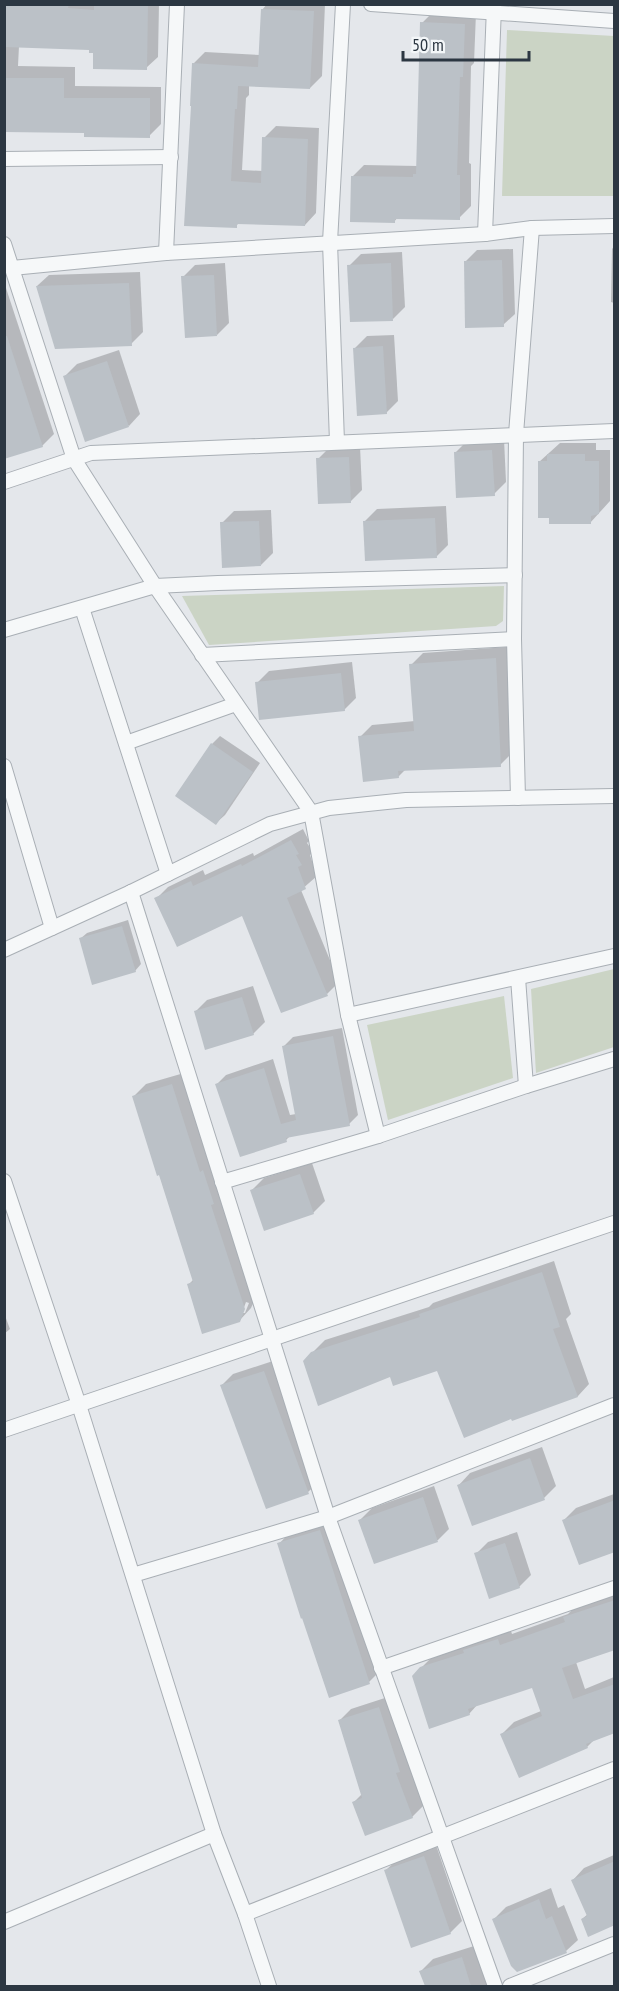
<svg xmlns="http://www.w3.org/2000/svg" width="619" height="1991" viewBox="0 0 619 1991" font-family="'PT Sans Narrow',sans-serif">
<rect width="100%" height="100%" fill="#e4e7eb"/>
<g fill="#cbd4c5">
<path d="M507,30L614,36V196H502Z"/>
<path d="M504,586L503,621L496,626L209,645L182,596Z"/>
<path d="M614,969V1047L536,1073L531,989Z"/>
<path d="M504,996L513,1078L388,1120L367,1025Z"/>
</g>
<g fill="#0003" fill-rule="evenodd">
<path d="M4,4H159L158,57L146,68L95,52L91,49L19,46L18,66L75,67V86L161,87V124L149,136L86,131H4Z"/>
<path d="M267,4H325L322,76L310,88L249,85V95L246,98L242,170L263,171L264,138L276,126L319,128L316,213L305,225L240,222L236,226L193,64L205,52L260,55L262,10Z"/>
<path d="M434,11L476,13L474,63L471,66L469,163L471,164V206L459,218L398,217L394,222L352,177L364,165L418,166L422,23Z"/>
<path d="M614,246V303L611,302L612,249Z"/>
<path d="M513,249L515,314L503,325L465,262L477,250Z"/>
<path d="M402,252L405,307L393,319L349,266L361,254Z"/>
<path d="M225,263L229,323L217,335L183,277L195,265Z"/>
<path d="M140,272L143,332L131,344L37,286L49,275Z"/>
<path d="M4,282L54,434L42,446L4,458Z"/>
<path d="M394,335L398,401L386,413L355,348L367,336Z"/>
<path d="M119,350L140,414L129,426L65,376L77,364Z"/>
<path d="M504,439L506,482L494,494L455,453L467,441Z"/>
<path d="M560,443H596V450H610V501L590,523L539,462Z"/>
<path d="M360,446L362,490L350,502L318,459L330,447Z"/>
<path d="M446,506L448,545L436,557L365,521L377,509Z"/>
<path d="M271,510L273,553L261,565L222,523L234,511Z"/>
<path d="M507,647L512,753L500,765L406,769L398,777L360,737L372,725L415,721L411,665L423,653Z"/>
<path d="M352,662L356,698L344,710L257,683L269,671Z"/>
<path d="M220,736L260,763L225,815L216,823L212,744Z"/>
<path d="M303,829L309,841L307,843L313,852L310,855L317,876L301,890L339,982L327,994L243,914L156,899L168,887L203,870L205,875L253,853L254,856Z"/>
<path d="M128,920L141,964L135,971L80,939L87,933Z"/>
<path d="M253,986L265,1022L253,1034L195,1012L207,1000Z"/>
<path d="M342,1028L358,1115L349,1124L291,1135L286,1140L217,1084L226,1075L273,1059L290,1115L296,1114L283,1047L293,1037Z"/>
<path d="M184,1073L256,1297L251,1308L239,1321L188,1285L194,1279L134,1096L146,1084ZM246,1302L249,1303L245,1313H242Z"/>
<path d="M312,1163L325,1201L313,1213L252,1190L264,1178Z"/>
<path d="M554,1261L571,1314L566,1319L589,1384L578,1396L513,1419L438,1369L390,1375L304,1361L325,1340L429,1307L433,1303Z"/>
<path d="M4,1313L10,1329L4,1334Z"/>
<path d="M276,1360L320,1481L308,1492L221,1386L233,1374Z"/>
<path d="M542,1447L556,1486L544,1498L459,1485L470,1473Z"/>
<path d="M434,1486L449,1529L438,1540L375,1563L360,1520L372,1508Z"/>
<path d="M614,1494V1551L564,1520L576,1508Z"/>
<path d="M331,1519L381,1670L369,1682L279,1544L290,1532Z"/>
<path d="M517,1532L531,1575L519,1587L476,1554L488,1542Z"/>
<path d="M614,1593V1649L576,1662L585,1689L614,1677V1731L596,1738L587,1747L502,1734L514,1722L541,1711L533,1686L478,1704L469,1714L421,1668L434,1655L510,1628L512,1634L568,1614L576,1606Z"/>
<path d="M391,1696L411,1759L408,1762L424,1805L412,1817L354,1802L362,1794L339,1721L351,1709Z"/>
<path d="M436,1845L462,1921L450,1933L386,1870L398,1859Z"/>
<path d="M614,1855V1924L582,1919L588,1914L573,1880L584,1868Z"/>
<path d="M551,1888L558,1908L564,1905L578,1940L566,1951L494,1919L506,1907Z"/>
<path d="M474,1946L487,1986H426L421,1971L433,1959Z"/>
</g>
<g fill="#bbc1c7">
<path d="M4,4H69L68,8L94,10V4H148L147,70L93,69V53H89V50L4,47Z"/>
<path d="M261,9L314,11L310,89L238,86L237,109H235L231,181L261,183L262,137L308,139L305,226L237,224V228L184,226L191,106H190L192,63L258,67Z"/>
<path d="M420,22L465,24L463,77H460L457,175H460V220L395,219V223L350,222L351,176L413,177V174H416Z"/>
<path d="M4,78H64V98H150V138L84,137V133L4,132Z"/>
<path d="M502,260L504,327L465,328L464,261Z"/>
<path d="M391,263L393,321L350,322L347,265Z"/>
<path d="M214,275L217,336L185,338L181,276Z"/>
<path d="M129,283L132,346L55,349L36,286Z"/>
<path d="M4,336H7L43,447L4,459Z"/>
<path d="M383,346L387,414L357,416L353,348Z"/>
<path d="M107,361L129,427L85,442L63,376Z"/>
<path d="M492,450L495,496L456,498L454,452Z"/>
<path d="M547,454H585V461H599V514L591,516V524H549V518H538V461H547Z"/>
<path d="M349,457L351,503L318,504L316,458Z"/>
<path d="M435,518L437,558L365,561L363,521Z"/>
<path d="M259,521L261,566L222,568L220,522Z"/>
<path d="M496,658L501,767L398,771L399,778L363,782L358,736L414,731L409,664Z"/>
<path d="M341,673L345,711L259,720L255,682Z"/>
<path d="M211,743L253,772L216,825L175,796Z"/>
<path d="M291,840L299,854L296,855L302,865L298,867L306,889L287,898L328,996L281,1013L242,916L177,947L154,898L191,881L193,886L241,864L242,866Z"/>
<path d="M122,926L136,972L92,985L79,938Z"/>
<path d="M242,997L254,1035L205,1050L194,1011Z"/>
<path d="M333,1036L350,1126L286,1138L287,1142L240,1157L215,1084L264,1068L281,1124L296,1120L282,1046Z"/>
<path d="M172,1084L200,1172L203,1170L214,1204L211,1205L245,1309L240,1322L202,1334L187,1284L193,1282L159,1175L157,1176L132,1096Z"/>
<path d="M300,1174L314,1214L264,1231L250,1190Z"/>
<path d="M542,1272L560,1327L553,1329L578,1397L512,1421L511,1419L464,1438L437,1371L393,1386L390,1377L318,1406L303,1361L311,1352L420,1317L419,1314Z"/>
<path d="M264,1371L309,1494L266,1509L220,1385Z"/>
<path d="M530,1458L545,1500L472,1526L457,1485Z"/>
<path d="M423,1497L438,1542L374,1564L358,1520Z"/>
<path d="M615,1500V1552L579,1565L562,1520Z"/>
<path d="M320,1530L370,1684L329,1698L302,1618L301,1619L277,1543Z"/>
<path d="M505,1543L520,1588L489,1599L474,1553Z"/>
<path d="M615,1600V1650L562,1668L573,1699L615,1684V1733L586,1744L588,1748L519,1778L500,1734L542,1716L532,1688L468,1709L470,1715L429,1729L412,1676L420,1667L464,1653L463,1650L498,1639L500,1645L565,1622L563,1617Z"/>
<path d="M379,1707L400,1772L396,1773L413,1818L365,1836L352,1802L362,1798L338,1720Z"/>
<path d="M424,1856L451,1934L411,1948L384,1870Z"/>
<path d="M615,1861V1925L588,1937L581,1919L587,1916L571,1880Z"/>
<path d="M539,1899L546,1919L552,1916L567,1953L517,1972L511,1966L492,1919Z"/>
<path d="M462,1957L471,1986H425L419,1971Z"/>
</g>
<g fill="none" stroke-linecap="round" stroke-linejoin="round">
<g stroke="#a9afb5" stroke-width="16">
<g id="street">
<path d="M371,4L614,21"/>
<path d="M4,159L171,157"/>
<path d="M485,234L494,7"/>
<path d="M4,244L74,459L155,586L311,812L348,1015L378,1136"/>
<path d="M166,253L177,4"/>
<path d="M12,268L166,253L485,234L532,228L614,226"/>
<path d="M337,442L330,242L343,4"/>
<path d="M4,482L91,453L614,431"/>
<path d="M82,608L168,874"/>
<path d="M4,630L155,586L218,583L515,575"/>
<path d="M202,655L514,639"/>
<path d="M126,743L236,704"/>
<path d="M4,766L52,928"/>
<path d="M518,798L514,639L516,434L532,228"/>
<path d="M131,892L328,1517L495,1986"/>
<path d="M4,950L131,892L270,824L329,808L406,800L614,796"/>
<path d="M518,978L526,1086"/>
<path d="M348,1015L614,956"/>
<path d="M4,1181L79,1405L214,1834L245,1914L269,1986"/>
<path d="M222,1182L378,1136L526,1086L614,1059"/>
<path d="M4,1430L614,1223"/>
<path d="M133,1575L328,1517L614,1405"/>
<path d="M381,1668L614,1588"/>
<path d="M245,1914L614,1769"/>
<path d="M4,1922L214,1834"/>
<path d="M510,1986L614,1944"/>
</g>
</g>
<use href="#street" stroke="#f6f8f9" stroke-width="14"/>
</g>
<rect width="619" height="1991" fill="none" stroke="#2c3742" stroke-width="12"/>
<path d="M403 51v9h126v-9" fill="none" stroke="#2c3742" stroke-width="3"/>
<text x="412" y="51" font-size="18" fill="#2c3742" stroke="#f3f6f8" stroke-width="4.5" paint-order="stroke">50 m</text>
</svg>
